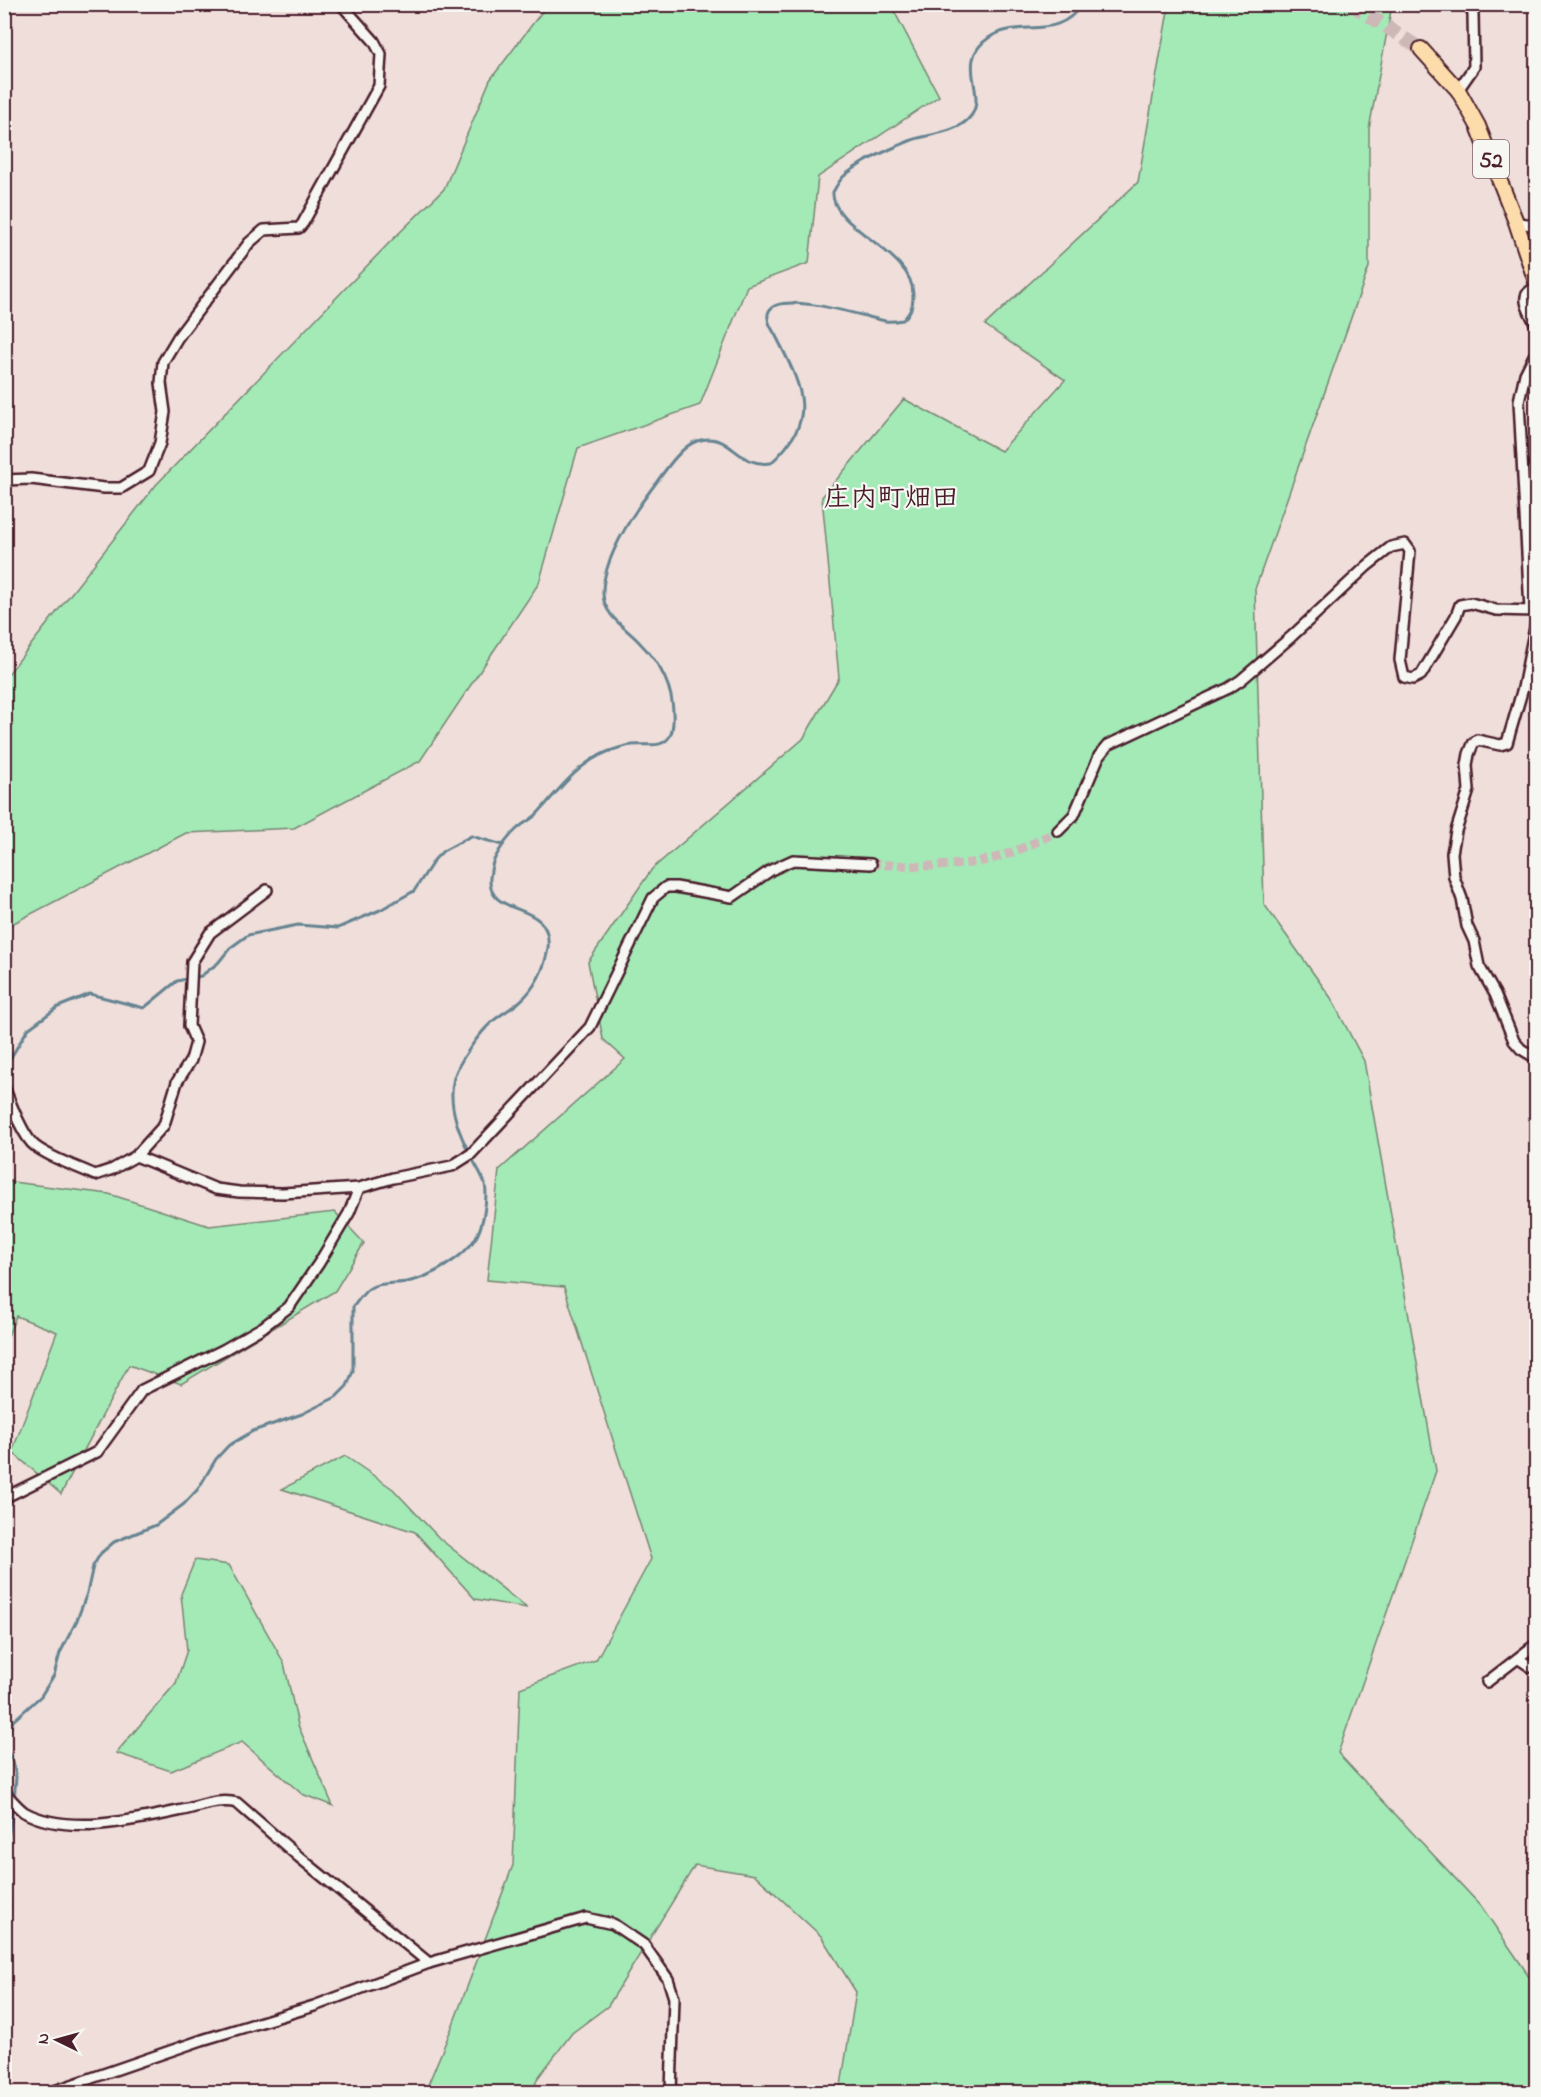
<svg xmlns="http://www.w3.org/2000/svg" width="1541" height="2097" viewBox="0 0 1541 2097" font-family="'Indie Flower','Klee One',sans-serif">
<rect width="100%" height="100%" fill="#efdeda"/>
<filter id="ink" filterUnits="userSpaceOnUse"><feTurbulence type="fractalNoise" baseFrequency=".0167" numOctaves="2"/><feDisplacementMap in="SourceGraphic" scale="12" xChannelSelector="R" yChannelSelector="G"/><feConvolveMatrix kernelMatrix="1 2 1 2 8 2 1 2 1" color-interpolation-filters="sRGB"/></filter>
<g filter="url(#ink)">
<g fill="#a3eab7" stroke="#768471" stroke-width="1.5">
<path d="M547,5H901L893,9L939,96L818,177L809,263L747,286L700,405L578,448L539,583L420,761L294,828L186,833L10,925L5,924V678L156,485L389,243L444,189L490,80Z"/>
<path d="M1169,5H1392L1369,129V267L1255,589L1264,904L1331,998L1364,1061L1436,1471L1338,1753L1481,1906L1536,1986V2092H840L856,1992L821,1936L755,1875L695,1865L608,2006L572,2033L537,2079L533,2092H425L452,2027L513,1865L520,1688L596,1660L651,1559L564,1287L487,1280L499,1170L625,1059L603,1039L588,962L652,869L803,739L839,678L822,497L904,399L1001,451L1065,380L985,325L1138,182Z"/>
<path d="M4,1181L109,1194L209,1226L335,1212L364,1243L335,1291L181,1384L129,1365L61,1494L12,1452L57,1332L16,1316L6,1341H5Z"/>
<path d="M345,1456L393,1489L440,1539L527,1608L475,1599L415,1532L282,1489Z"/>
<path d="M195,1560L229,1565L284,1663L298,1725L333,1806L302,1794L242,1742L171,1771L116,1753L176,1683L187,1650L181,1594Z"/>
</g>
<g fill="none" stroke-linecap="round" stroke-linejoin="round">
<g stroke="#668491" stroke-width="3">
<path d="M4,1069L28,1029L58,1007L90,994L144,1008L177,981L201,976L218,963L230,948L248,935L298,925L338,928L380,910L414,891L435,859L443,851L471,836L503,845"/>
<path d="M14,1800L16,1777L13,1762L6,1748L8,1734L13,1721L41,1696L54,1675L60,1653L77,1620L87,1593L93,1566L101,1553L114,1542L156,1525L184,1504L198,1489L216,1459L228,1446L253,1431L302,1414L336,1397L347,1386L353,1371V1307C358,1301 364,1291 370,1288C380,1282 396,1284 407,1282C429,1278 463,1258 475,1239C483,1227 488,1199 485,1184C482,1174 475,1165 471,1156C458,1132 447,1104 454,1078C458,1062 481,1031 493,1021C501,1014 511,1009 519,1002C535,989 545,968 548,948C553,898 487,920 490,878C491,871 491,866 494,860C500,848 507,838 517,829C523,823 531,820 537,814C558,791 577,764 607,752C615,749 623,746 632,745C645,743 664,750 671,734C672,732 673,724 673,722C675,690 662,665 640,643C627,628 604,617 603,594C602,562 631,516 650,491C661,477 680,446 697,441C732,430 735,468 771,463C820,418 802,388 776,336C772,329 765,319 769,311C780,290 866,317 885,321C891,322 897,321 903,320C911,312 913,306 913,295C914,251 830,228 833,192C836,187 839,181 843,177C859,162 892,148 912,140C930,134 958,133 971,116C988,93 953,61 990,37C1021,18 1057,42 1082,4"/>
<path d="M4,1952L10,1906L6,1868L8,1839L13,1807"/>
<path d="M4,1995V2016"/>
</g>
<path stroke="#ceb8b7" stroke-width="9" stroke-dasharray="9 4.5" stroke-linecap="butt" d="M871,864C908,866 945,868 982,861C1009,856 1034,843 1058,831"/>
<path stroke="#ceb8b7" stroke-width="14" stroke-dasharray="14 7" stroke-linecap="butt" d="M1351,4L1421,49"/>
<g stroke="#4a1f2b" stroke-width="14">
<g id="street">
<path d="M1458,90L1474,67L1473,14L1469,4"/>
<path d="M1516,222L1536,226"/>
<path d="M1536,288C1534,289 1530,290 1528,293C1521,300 1533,318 1536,325"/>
<path d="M4,480L31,479L104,488H121L149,471L160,443L165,412L161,383L163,362L178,337L249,243L264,230L299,228L303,223L379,86L381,54L374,41L341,4"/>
<path d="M1533,613L1530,610L1519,401L1525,374L1534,356L1536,355"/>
<path d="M1536,622L1523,688L1507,743L1500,745L1477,740L1473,744L1469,754L1467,765L1469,790L1456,831L1452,853L1454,877L1462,899L1467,926L1474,941L1479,966L1495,994L1514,1041L1521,1049L1536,1058"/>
<path d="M1058,831L1074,815L1099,756L1108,745L1229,688L1241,680L1291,637L1367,566L1391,547L1405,544L1410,551L1400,660L1404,677L1413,679L1421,675L1456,616L1460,605L1471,603L1496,610L1536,611"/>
<path d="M4,1087C10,1102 23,1137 35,1146C52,1159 76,1166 95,1175L113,1169L136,1156L164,1125L177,1082L191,1060L196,1042L189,1026L192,962L210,933L267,890"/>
<path d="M136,1156L216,1189L239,1192L283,1193L359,1188L393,1178L452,1166L471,1154L590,1027L653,898L666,887H676L732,897L771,870L793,860L871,864"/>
<path d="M4,1498L97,1452L142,1390L225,1349L263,1327L289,1307L319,1263L349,1213L359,1188"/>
<path d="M1519,1659L1531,1667L1536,1665"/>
<path d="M1487,1682L1536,1644"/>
<path d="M4,1792C11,1799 17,1807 24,1812C67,1836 137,1820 183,1810C201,1806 220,1798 237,1803L299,1857L429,1963"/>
<path d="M51,2092L202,2040L314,2006L429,1963L586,1918L613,1924L644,1945L668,1979L674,1998L671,2092"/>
</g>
</g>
<g stroke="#4a1f2b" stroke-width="18">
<path id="primary" d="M1421,49L1458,90L1478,126L1516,222L1536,282"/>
</g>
<use href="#street" stroke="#f6f6f2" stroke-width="9"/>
<use href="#primary" stroke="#fddcac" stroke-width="14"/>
</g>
</g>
<g text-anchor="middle" stroke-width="4.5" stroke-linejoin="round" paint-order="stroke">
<rect fill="#f6f6f2" stroke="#7e6067" stroke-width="1.5" x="1473" y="140" width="36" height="38" rx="4.5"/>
<g font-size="22" font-weight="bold" fill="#4a1f2b">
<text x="1491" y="167">52</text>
</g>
<g font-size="27" font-weight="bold" fill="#4a1f2b" stroke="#f6f6f2">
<text x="891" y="506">庄内町畑田</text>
</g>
</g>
<rect width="1541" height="2097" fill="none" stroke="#f6f6f2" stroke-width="24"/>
<rect x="12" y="12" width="1517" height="2073" fill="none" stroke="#4a1f2b" stroke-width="2" filter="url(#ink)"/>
<g transform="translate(57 2040) rotate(275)" stroke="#f6f6f2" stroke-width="4.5" paint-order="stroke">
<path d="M0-4.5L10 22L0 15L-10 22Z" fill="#4a1f2b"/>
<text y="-9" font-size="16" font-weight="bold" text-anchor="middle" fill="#4a1f2b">N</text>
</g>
</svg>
